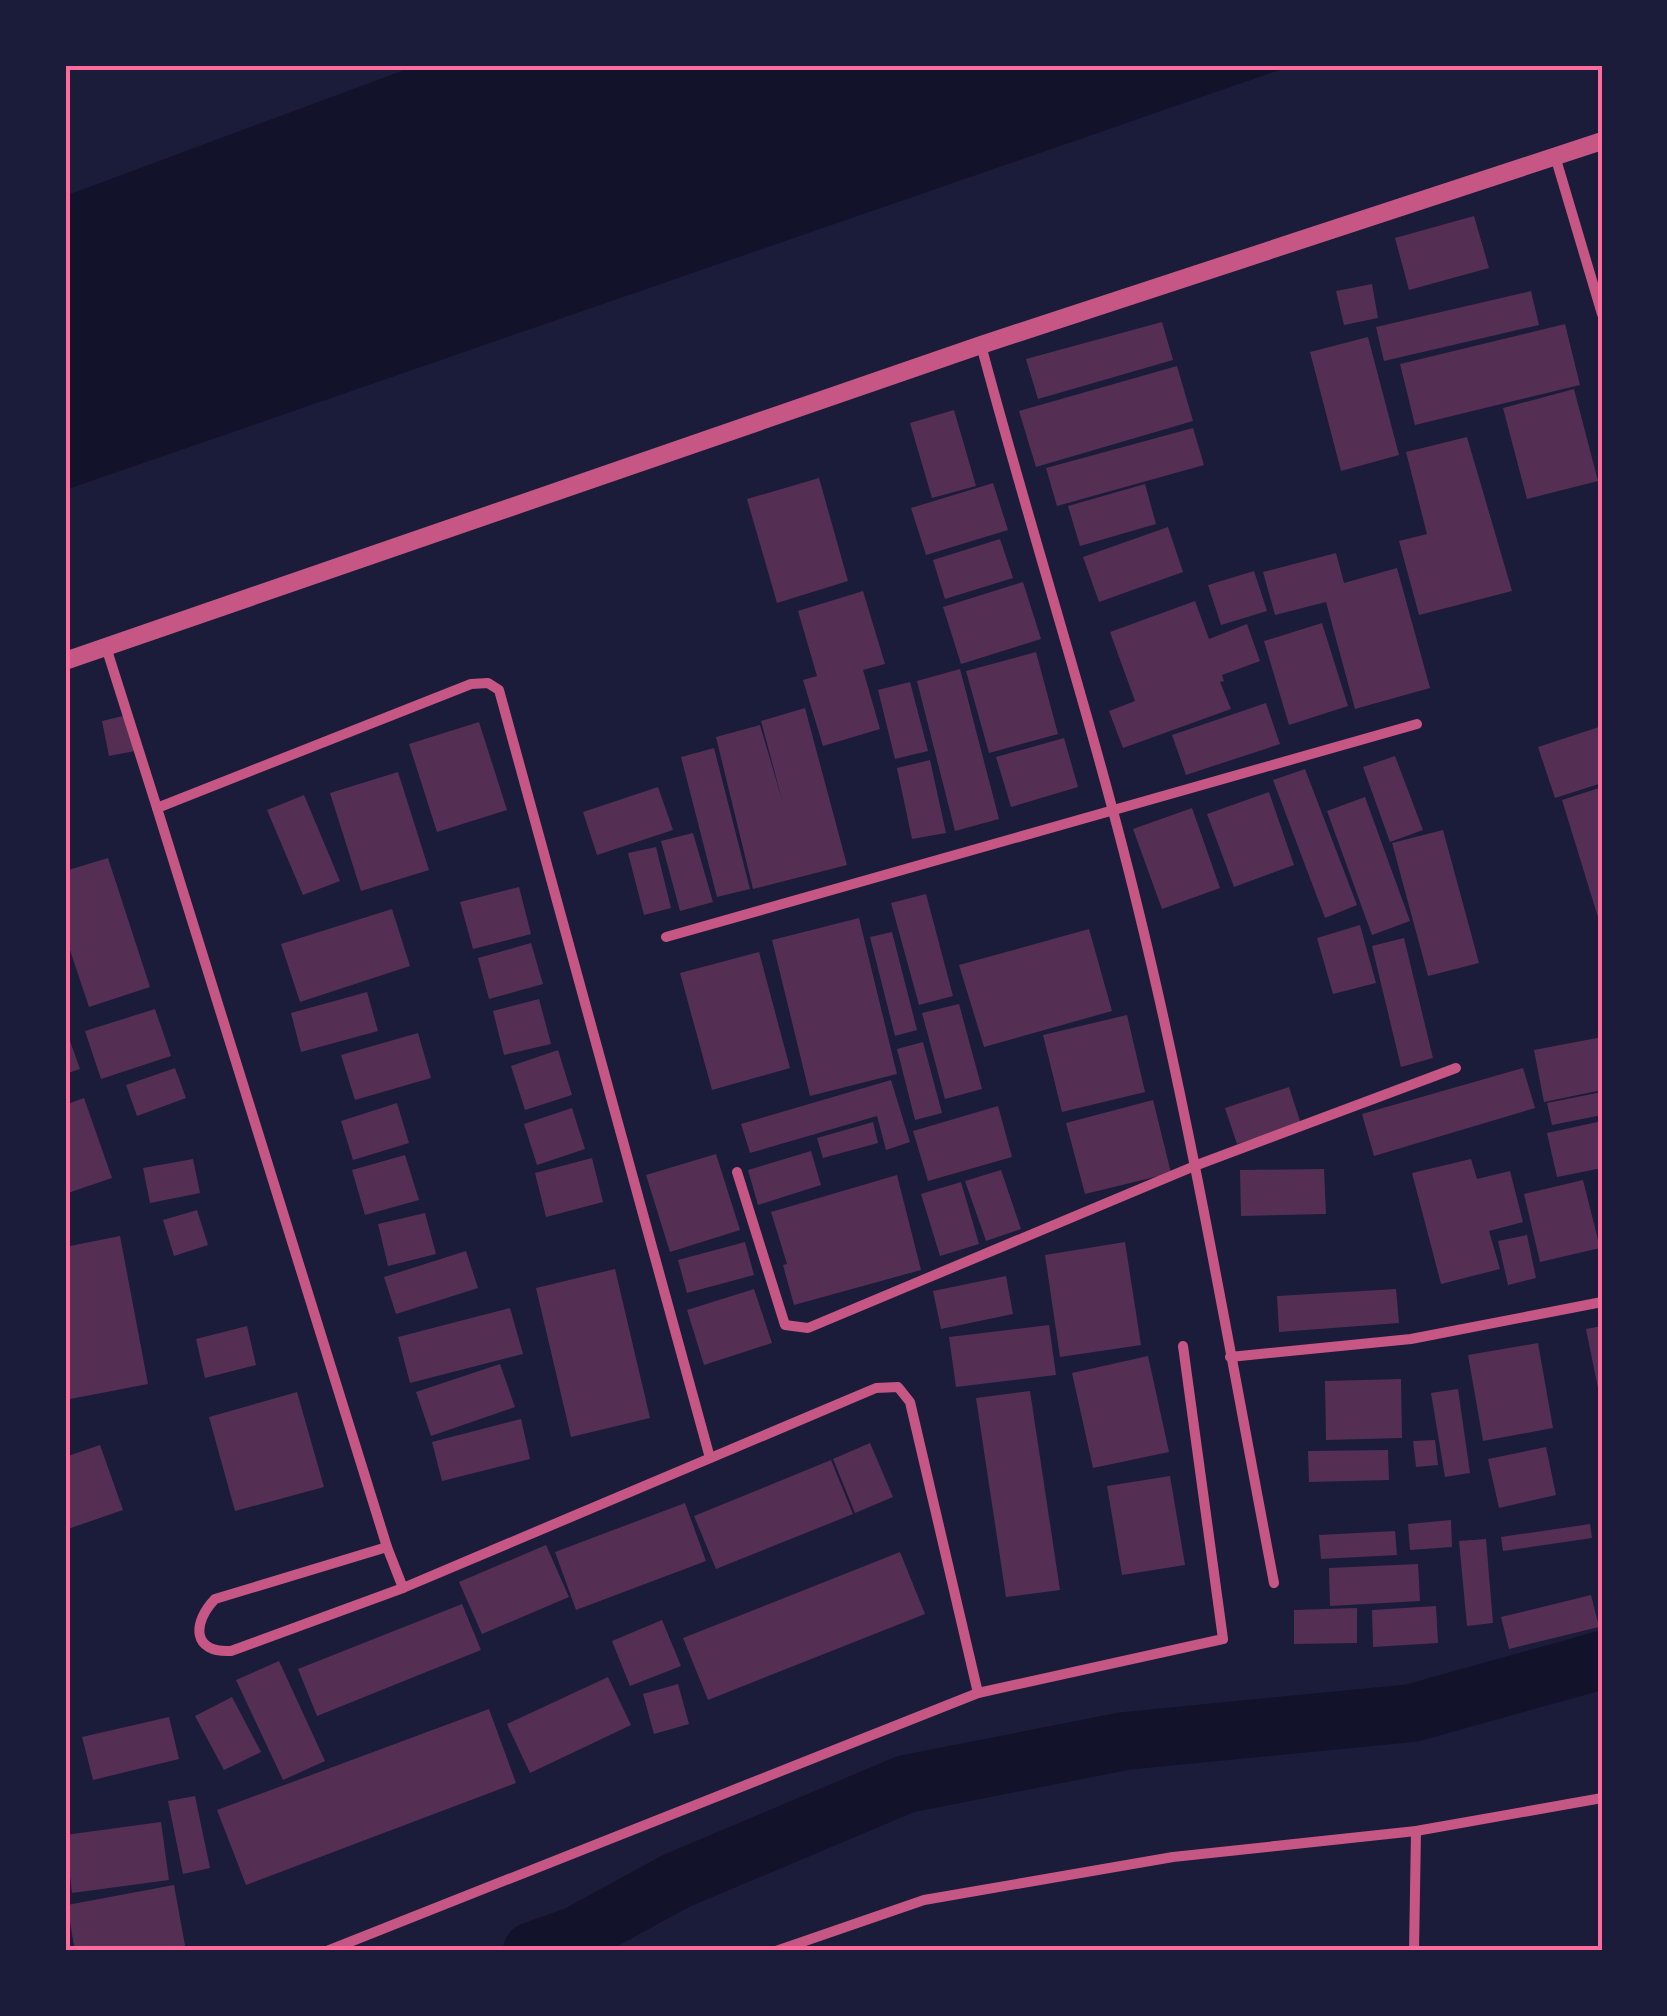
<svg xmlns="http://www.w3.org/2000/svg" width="1667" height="2016" viewBox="0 0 1667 2016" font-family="'IBM Plex Sans',sans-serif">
<rect width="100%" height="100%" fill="#1b1b3a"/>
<path fill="#12122b" d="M418,65H1294L65,490V196Z"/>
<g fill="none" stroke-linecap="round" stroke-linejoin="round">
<path stroke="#12122b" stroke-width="58" d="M532,1951L577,1935L676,1881L906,1784L1125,1741L1412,1713L1602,1660"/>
</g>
<g fill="#542f53">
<path d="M1474,216L1489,268L1409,290L1395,238Z"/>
<path d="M1372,284L1378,318L1344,325L1336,291Z"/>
<path d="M1531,291L1539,325L1384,361L1376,327Z"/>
<path d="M1162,322L1173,360L1038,399L1026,359Z"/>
<path d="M1565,324L1580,385L1415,425L1400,364Z"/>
<path d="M1368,337L1399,455L1341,471L1310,352Z"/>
<path d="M1177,366L1193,421L1036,467L1019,411Z"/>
<path d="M1574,389L1598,481L1527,499L1503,408Z"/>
<path d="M954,410L976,486L932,498L910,423Z"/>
<path d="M1193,428L1204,465L1057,506L1046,468Z"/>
<path d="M1467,437L1512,591L1419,615L1399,541L1427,534L1406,452Z"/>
<path d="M819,478L848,581L777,603L747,499Z"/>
<path d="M993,483L1008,530L926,555L911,508Z"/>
<path d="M1145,484L1156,524L1080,546L1068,506Z"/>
<path d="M1168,527L1183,572L1099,602L1083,557Z"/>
<path d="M1000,539L1013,578L945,599L933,560Z"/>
<path d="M1336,553L1344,583L1397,568L1430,688L1355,709L1326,602L1275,615L1263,572Z"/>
<path d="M1254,571L1267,611L1221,625L1208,585Z"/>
<path d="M1023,582L1041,639L961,664L943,607Z"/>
<path d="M863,591L885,664L863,670L880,729L823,746L803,680L817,676L798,611Z"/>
<path d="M1195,601L1209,639L1247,624L1260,661L1222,675L1224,681L1220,682L1231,709L1123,748L1109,711L1135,701L1110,632Z"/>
<path d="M1322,623L1348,706L1289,725L1264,641Z"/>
<path d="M1036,652L1058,734L989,753L966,671Z"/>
<path d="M960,669L999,819L955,831L917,681Z"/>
<path d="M910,682L928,751L895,759L878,690Z"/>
<path d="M1266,703L1280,744L1186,775L1172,735Z"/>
<path d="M805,708L847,865L753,889L716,737L760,725L783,803L761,721Z"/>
<path d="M127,715L135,751L109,756L102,721Z"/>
<path d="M479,722L507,810L437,832L409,744Z"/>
<path d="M1602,726V783L1555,798L1538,747Z"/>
<path d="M1064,738L1078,787L1011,807L996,757Z"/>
<path d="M714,748L750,889L717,897L681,757Z"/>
<path d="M1395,756L1423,830L1390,842L1363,767Z"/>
<path d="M930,760L946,833L912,839L897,768Z"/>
<path d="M1305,769L1357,905L1325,918L1273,780Z"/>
<path d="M398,772L429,870L361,891L330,793Z"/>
<path d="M658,787L673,830L597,855L583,812Z"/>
<path d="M1602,787V927H1601L1562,800Z"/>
<path d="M1269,792L1294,865L1234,887L1207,814Z"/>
<path d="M304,795L340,881L303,895L267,810Z"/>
<path d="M1365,797L1410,921L1372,935L1327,811Z"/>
<path d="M1192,808L1220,888L1162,909L1133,829Z"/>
<path d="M1443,830L1479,963L1428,976L1392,843Z"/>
<path d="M693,833L713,902L680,911L661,841Z"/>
<path d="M656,847L671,908L644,915L628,853Z"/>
<path d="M108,858L150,987L89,1007L65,935V871Z"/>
<path d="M519,887L531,934L473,949L460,902Z"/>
<path d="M926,894L953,996L919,1005L891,903Z"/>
<path d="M392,909L410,966L300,1002L281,944Z"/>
<path d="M859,918L897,1074L810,1096L772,940Z"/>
<path d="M1360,925L1376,983L1333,994L1317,938Z"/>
<path d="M1089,929L1112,1011L984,1047L959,965Z"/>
<path d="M892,932L917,1030L895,1036L870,937Z"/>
<path d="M1404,938L1433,1058L1401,1067L1372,946Z"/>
<path d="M531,943L543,984L489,999L478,958Z"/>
<path d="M759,952L790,1068L712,1090L680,973Z"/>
<path d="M367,992L378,1031L301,1052L291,1013Z"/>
<path d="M539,999L551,1044L504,1055L493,1011Z"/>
<path d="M959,1004L982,1089L945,1099L922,1013Z"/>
<path d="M155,1009L171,1056L101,1079L85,1031Z"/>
<path d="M1127,1015L1145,1092L1062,1112L1043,1035Z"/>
<path d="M65,1027L80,1069L65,1074Z"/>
<path d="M418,1033L431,1078L355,1100L341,1055Z"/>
<path d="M1602,1037V1090L1544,1102L1534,1050Z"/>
<path d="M923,1042L942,1113L915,1120L897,1049Z"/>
<path d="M558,1050L572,1095L525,1110L511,1066Z"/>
<path d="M175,1068L186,1098L137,1116L126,1085Z"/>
<path d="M1523,1068L1535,1108L1374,1156L1362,1114Z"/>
<path d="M891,1080L910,1142L886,1150L877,1116L750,1153L741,1124Z"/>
<path d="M1289,1087L1301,1124L1237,1144L1225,1108Z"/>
<path d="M1602,1092V1115L1552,1125L1547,1103Z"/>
<path d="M84,1098L112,1178L65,1194V1105Z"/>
<path d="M1153,1100L1171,1173L1085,1194L1066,1123Z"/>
<path d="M397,1103L409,1143L353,1160L341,1121Z"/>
<path d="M998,1106L1012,1157L928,1181L913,1131Z"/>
<path d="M572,1108L585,1149L537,1165L524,1124Z"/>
<path d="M1602,1121V1168L1557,1177L1547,1133Z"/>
<path d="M873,1122L878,1143L823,1158L817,1138Z"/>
<path d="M811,1151L821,1185L758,1205L748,1170Z"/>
<path d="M716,1154L740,1230L670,1252L646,1175Z"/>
<path d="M405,1155L419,1200L365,1215L352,1170Z"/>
<path d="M592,1158L603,1202L546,1217L535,1173Z"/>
<path d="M193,1159L200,1193L150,1203L143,1168Z"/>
<path d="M1471,1159L1477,1179L1510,1171L1523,1222L1489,1231L1500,1269L1441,1284L1412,1173Z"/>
<path d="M1324,1169L1326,1214L1241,1216L1240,1170Z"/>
<path d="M1001,1170L1021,1229L986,1241L965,1181Z"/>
<path d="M897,1175L921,1270L794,1305L783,1265L787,1264L771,1212Z"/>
<path d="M1583,1180L1600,1248L1540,1262L1524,1194Z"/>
<path d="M961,1182L979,1244L940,1256L921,1194Z"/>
<path d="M197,1210L208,1245L174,1256L163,1220Z"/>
<path d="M425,1213L436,1254L388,1266L378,1224Z"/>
<path d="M1527,1235L1536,1278L1508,1285L1498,1241Z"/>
<path d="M120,1236L148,1384L65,1400V1247Z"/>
<path d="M745,1242L754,1275L687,1293L678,1260Z"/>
<path d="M1125,1242L1141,1345L1060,1357L1045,1255Z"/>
<path d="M466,1251L478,1288L396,1314L384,1277Z"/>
<path d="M615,1269L650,1418L571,1437L536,1288Z"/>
<path d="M1006,1276L1013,1314L941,1329L933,1291Z"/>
<path d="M754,1289L772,1343L704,1365L687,1310Z"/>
<path d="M1396,1289L1399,1323L1279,1332L1277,1296Z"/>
<path d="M510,1308L523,1354L410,1383L398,1337Z"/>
<path d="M1049,1325L1056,1375L956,1387L949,1337Z"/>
<path d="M247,1326L256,1365L205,1378L196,1339Z"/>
<path d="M1602,1326V1397L1600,1398L1586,1329Z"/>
<path d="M1538,1343L1553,1428L1483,1441L1468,1355Z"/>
<path d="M1148,1356L1169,1452L1093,1468L1072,1373Z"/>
<path d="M500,1364L515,1407L431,1436L416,1392Z"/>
<path d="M1401,1379L1402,1438L1326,1440L1325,1381Z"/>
<path d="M1458,1389L1470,1473L1445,1477L1431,1393Z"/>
<path d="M1030,1391L1060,1590L1006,1597L976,1398Z"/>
<path d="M297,1392L324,1487L235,1511L209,1417Z"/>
<path d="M521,1419L530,1459L442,1481L432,1442Z"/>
<path d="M1435,1440L1438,1465L1416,1467L1413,1441Z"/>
<path d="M870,1443L893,1497L855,1513L833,1459Z"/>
<path d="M100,1445L123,1510L65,1530V1457Z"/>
<path d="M1546,1447L1556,1495L1499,1508L1488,1459Z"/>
<path d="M1388,1450L1389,1480L1309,1482L1308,1451Z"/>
<path d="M831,1460L853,1514L716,1569L694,1516Z"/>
<path d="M1170,1476L1185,1565L1122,1575L1107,1486Z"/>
<path d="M685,1503L706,1561L576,1610L555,1552Z"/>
<path d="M1451,1520L1452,1547L1410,1550L1408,1524Z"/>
<path d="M1590,1524L1592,1538L1503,1551L1501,1537Z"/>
<path d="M1395,1531L1397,1555L1321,1559L1319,1535Z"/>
<path d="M1486,1539L1493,1623L1467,1626L1459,1541Z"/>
<path d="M546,1545L569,1597L482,1634L459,1582Z"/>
<path d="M900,1552L925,1614L708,1700L683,1638Z"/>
<path d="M1418,1564L1420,1601L1330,1606L1329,1568Z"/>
<path d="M1591,1595L1599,1627L1509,1649L1501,1617Z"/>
<path d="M462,1604L481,1650L317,1716L298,1669Z"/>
<path d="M1436,1606L1438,1643L1373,1647L1372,1610Z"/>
<path d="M1357,1608V1643L1294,1644V1610Z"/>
<path d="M662,1620L681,1666L630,1686L612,1641Z"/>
<path d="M279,1661L325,1761L283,1780L236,1680Z"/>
<path d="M608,1677L631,1725L530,1773L507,1724Z"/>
<path d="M678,1684L689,1724L654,1734L643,1694Z"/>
<path d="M232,1697L261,1752L224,1770L195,1716Z"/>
<path d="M489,1709L516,1783L246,1885L217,1810Z"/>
<path d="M169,1717L179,1759L93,1780L82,1737Z"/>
<path d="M195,1796L210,1868L183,1874L168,1801Z"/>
<path d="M161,1822L169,1880L72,1893L65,1835Z"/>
<path d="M174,1885L186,1951H75L67,1905Z"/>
</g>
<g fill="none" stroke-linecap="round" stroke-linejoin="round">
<g stroke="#c65784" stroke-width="10">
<path d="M1555,156L1602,314"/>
<path d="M981,345C1033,540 1096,732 1143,929C1195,1145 1232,1364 1274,1583"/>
<path d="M106,647L157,808"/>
<path d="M666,937L1417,724"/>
<path d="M737,1172L785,1325L808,1328L1197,1165L1456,1068"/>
<path d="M1230,1357L1411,1339L1602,1302"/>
<path d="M387,1547L215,1599C192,1623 192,1653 231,1651L403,1588L876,1388L898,1387L910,1402L978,1693"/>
<path d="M403,1588L387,1547L157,808L471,684L488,683L499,690L710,1458"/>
<path d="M327,1951L978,1693L1223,1639L1183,1346"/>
<path d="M776,1951L924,1900L1173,1857L1416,1831L1602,1798"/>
<path d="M1414,1951L1416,1831"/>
</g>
<path stroke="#c65784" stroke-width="18" d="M65,661L981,345L1602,141"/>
</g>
<rect width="1667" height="2016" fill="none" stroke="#1b1b3a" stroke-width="135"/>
<rect x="68" y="68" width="1532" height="1880" fill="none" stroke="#ff6b9d" stroke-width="4"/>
</svg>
